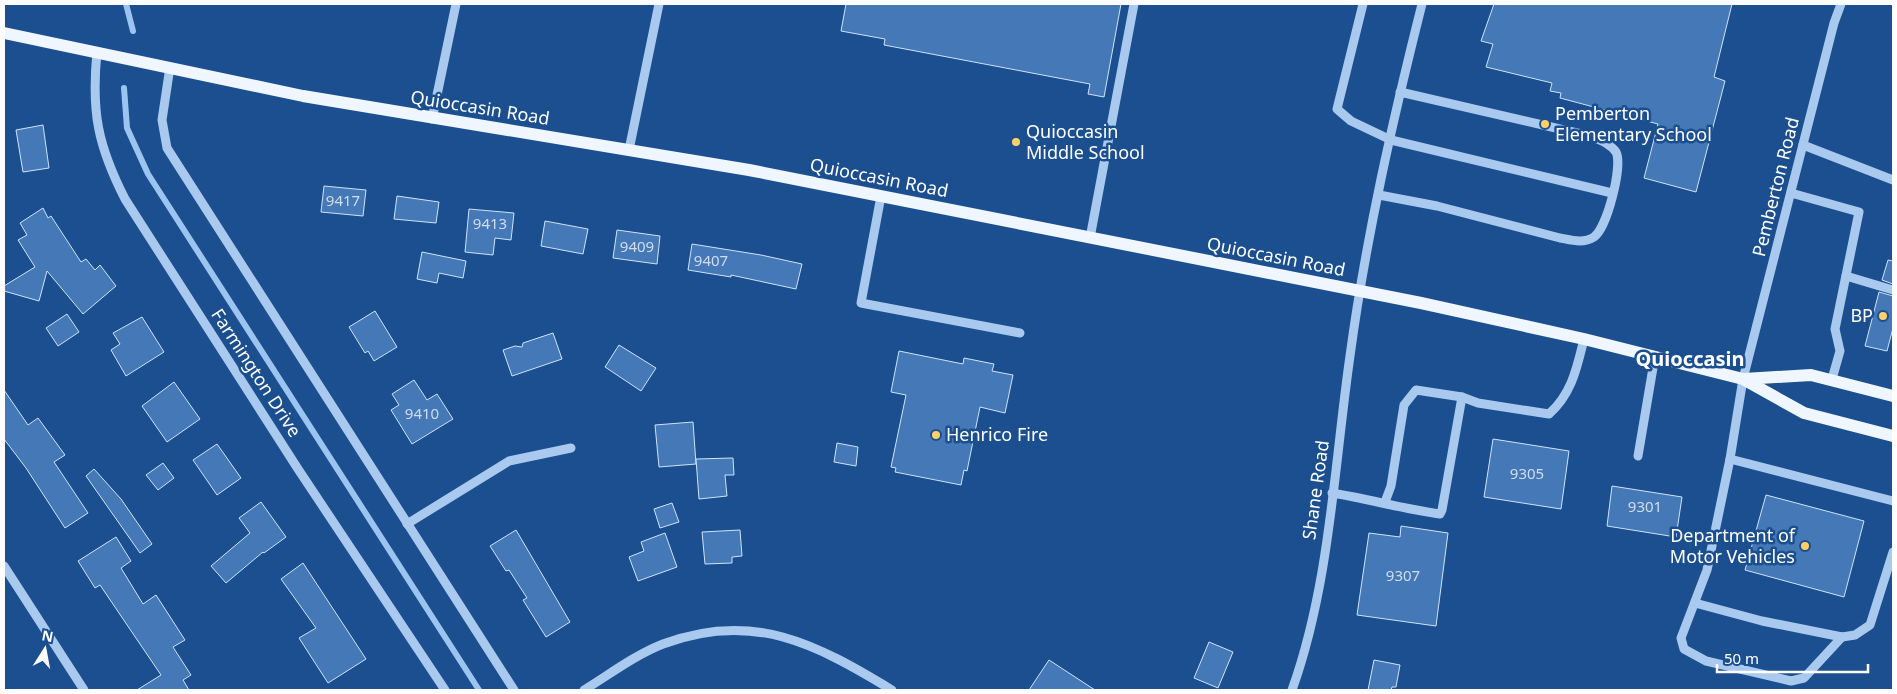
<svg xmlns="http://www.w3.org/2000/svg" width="1897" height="694" viewBox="0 0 1897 694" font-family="'Noto Sans',sans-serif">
<rect width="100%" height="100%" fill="#1b4f8f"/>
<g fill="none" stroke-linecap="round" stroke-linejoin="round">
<g stroke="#9cc4f0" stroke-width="6">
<path d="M126,4L133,31"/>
<path d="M124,88L127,128L148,174L479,690"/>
</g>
</g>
<g fill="#4478b7" stroke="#cfe3fa">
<path d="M846,4H1121L1104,97L1088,94L1090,84L884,45L885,39L841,31Z"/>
<path d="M1494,4H1732L1714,77L1725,81L1696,192L1644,178L1658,124L1560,98L1561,93L1550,91L1552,83L1486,67L1493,44L1481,41Z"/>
<path d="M43,125L49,168L23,172L16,130Z"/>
<path d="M324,186L366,190L363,216L321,212Z"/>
<path d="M397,196L439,202L436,223L394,219Z"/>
<path d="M43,208L48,218L51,216L81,262L86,259L95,270L100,265L116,286L83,314L47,271L39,301L4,291V286L35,267L18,240L27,235L20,223Z"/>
<path d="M469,209L514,213L511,240L495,238L493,255L465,252Z"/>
<path d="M545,221L588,229L583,254L541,246Z"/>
<path d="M617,230L660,236L657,264L613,258Z"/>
<path d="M692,244L761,255L802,264L796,289L731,275V277L688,270Z"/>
<path d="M422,252L466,261L463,278L439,273L437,283L417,279Z"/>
<path d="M1888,260L1893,261V284L1882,280Z"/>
<path d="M1879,292L1893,296V328L1887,351L1865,346Z"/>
<path d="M375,311L397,347L374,361L368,351L365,353L349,327Z"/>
<path d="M67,314L79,332L58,346L46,328Z"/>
<path d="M142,317L164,352L126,376L111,350L120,344L113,333Z"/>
<path d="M553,333L562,359L512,376L503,350L515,346L522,347L523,343Z"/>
<path d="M619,345L656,368L641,391L605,367Z"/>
<path d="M899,351L963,364L964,358L994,364L992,371L1013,375L1005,413L980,407L967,471L964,470L961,485L895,472L896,468L891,467L906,395L891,392Z"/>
<path d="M414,380L427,400L437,394L453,419L412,444L391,410L399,405L392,394Z"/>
<path d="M174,382L200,419L167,442L142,406Z"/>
<path d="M4,390L28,425L38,418L65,455L54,462L88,513L65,528L26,468L4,439Z"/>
<path d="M693,422L696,464L659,467L655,425Z"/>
<path d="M1493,439L1569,451L1561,509L1484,497Z"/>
<path d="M837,443L858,447L856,466L834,462Z"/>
<path d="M217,444L241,478L217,495L193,460Z"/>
<path d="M733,458L734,475H725L727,496L699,499L696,459Z"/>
<path d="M163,463L174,478L158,490L146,475Z"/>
<path d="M94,469L121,499L152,544L140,553L86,476Z"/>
<path d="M1612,486L1682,497L1676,537L1607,526Z"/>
<path d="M1766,495L1864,521L1844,597L1745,570Z"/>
<path d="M261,502L286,537L264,553L263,552L226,583L211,566L250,533L239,518Z"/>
<path d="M672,503L679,522L660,528L654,509Z"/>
<path d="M1401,526L1448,533L1436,626L1357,615L1369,533L1400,537Z"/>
<path d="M516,530L570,622L546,637L523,600L527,598L509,570L506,571L490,546Z"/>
<path d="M740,530L742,556L732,557V563L705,564L702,532Z"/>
<path d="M665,533L677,567L638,581L629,557L644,551L641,542Z"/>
<path d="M116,537L131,561L121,568L143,604L156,595L185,640L173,647L191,675L183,680L189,690H137L161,675L100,585L95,588L78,561Z"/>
<path d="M303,563L366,659L328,683L299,638L316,628L281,579Z"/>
<path d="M1209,642L1233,652L1218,688L1194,678Z"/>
<path d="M1049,660L1095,690H1029Z"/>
<path d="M1374,660L1400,665L1396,687H1392L1391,690H1368Z"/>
</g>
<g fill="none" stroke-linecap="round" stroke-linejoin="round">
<g stroke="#a9c9ee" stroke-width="9">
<path d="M1363,4L1337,109L1351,121L1391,140L1612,193"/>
<path d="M1841,4L1834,23L1743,379L1730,459L1893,501"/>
<path d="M97,52C91,112 98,146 125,199L298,469L445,690"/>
<path d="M170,67L162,120L167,148L514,690"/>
<path d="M432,119L456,4"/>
<path d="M1803,145L1893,180"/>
<path d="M629,150L659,4"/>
<path d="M1791,193L1859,212L1835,329L1840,351L1832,379"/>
<path d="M1379,195L1437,206L1560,238C1571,240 1583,244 1594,237C1607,228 1623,166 1616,152C1610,143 1599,140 1590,136L1400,92"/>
<path d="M881,196L861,303L1020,333"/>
<path d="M1090,238L1134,4"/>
<path d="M1846,276L1893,290"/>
<path d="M1638,456L1655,356"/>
<path d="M1730,459L1707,570L1681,638L1684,649L1706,661L1791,681L1804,678L1842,637"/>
<path d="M1332,493C1369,499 1403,509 1440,514L1442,510L1462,397"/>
<path d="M1385,502L1391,486L1404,405L1416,390L1462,397L1478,403L1549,414C1572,394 1577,367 1584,339"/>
<path d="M407,524L509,461L571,448"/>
<path d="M4,566L84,690"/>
<path d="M1695,603L1762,621L1842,637L1855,635L1870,625L1893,552"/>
<path d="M584,690C610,674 635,655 663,644C753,610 816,644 892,690"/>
<path d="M1292,690C1330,584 1334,467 1350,356C1366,237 1393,119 1422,4"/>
</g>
<g stroke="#f0f6ff" stroke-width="12">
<path d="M4,33L303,96L749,170L1421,303L1584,339L1743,379L1804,413L1893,436"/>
<path d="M1744,379L1811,375L1893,396"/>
</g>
</g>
<g fill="#ffd166" stroke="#1b4f8f" stroke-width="2">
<circle cx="1545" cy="124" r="5"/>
<circle cx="1016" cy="142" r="5"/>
<circle cx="1883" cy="316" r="5"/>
<circle cx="936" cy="435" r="5"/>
<circle cx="1805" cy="546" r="5"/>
</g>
<g text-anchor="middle" stroke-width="5" stroke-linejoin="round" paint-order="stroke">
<g font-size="15" fill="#d0dded">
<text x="343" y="206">9417</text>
<text x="490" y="229">9413</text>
<text x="637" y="252">9409</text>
<text x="711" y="266">9407</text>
<text x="422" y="419">9410</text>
<text x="1527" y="479">9305</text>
<text x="1645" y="512">9301</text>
<text x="1403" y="581">9307</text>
</g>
<g font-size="18" fill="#fff" stroke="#1b4f8f">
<text transform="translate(480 108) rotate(9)" y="6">Quioccasin Road</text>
<text transform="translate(879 178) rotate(11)" y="6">Quioccasin Road</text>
<text transform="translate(1776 187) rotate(-76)" y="6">Pemberton Road</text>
<text transform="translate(1276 257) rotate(11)" y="6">Quioccasin Road</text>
<text transform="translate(256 373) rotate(57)" y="6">Farmington Drive</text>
<text transform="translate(1316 490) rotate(-82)" y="6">Shane Road</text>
</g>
<g font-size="18" fill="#fff" stroke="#1b4f8f" text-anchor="start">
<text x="1555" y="120">Pemberton<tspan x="1555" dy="21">Elementary School</tspan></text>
<text x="1026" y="138">Quioccasin<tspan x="1026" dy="21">Middle School</tspan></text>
<text x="1873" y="322" text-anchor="end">BP</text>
<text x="946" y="441">Henrico Fire</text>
<text x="1795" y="542" text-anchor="end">Department of<tspan x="1795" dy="21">Motor Vehicles</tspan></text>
</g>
<g font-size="20" font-weight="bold" fill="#fff" stroke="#1b4f8f">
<text x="1690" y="366">Quioccasin</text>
</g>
</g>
<rect width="1897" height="694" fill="none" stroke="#ffffff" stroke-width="10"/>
<g transform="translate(45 649) rotate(11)" stroke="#1b4f8f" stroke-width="4" paint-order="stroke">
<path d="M0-4L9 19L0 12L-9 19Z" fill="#ffffff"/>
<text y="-8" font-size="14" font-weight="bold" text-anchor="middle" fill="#ffffff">N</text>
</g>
<path d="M1717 664v8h151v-8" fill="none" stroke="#ffffff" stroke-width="2.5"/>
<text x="1724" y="664" font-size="15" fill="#ffffff" stroke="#1b4f8f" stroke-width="4" paint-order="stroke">50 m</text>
</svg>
